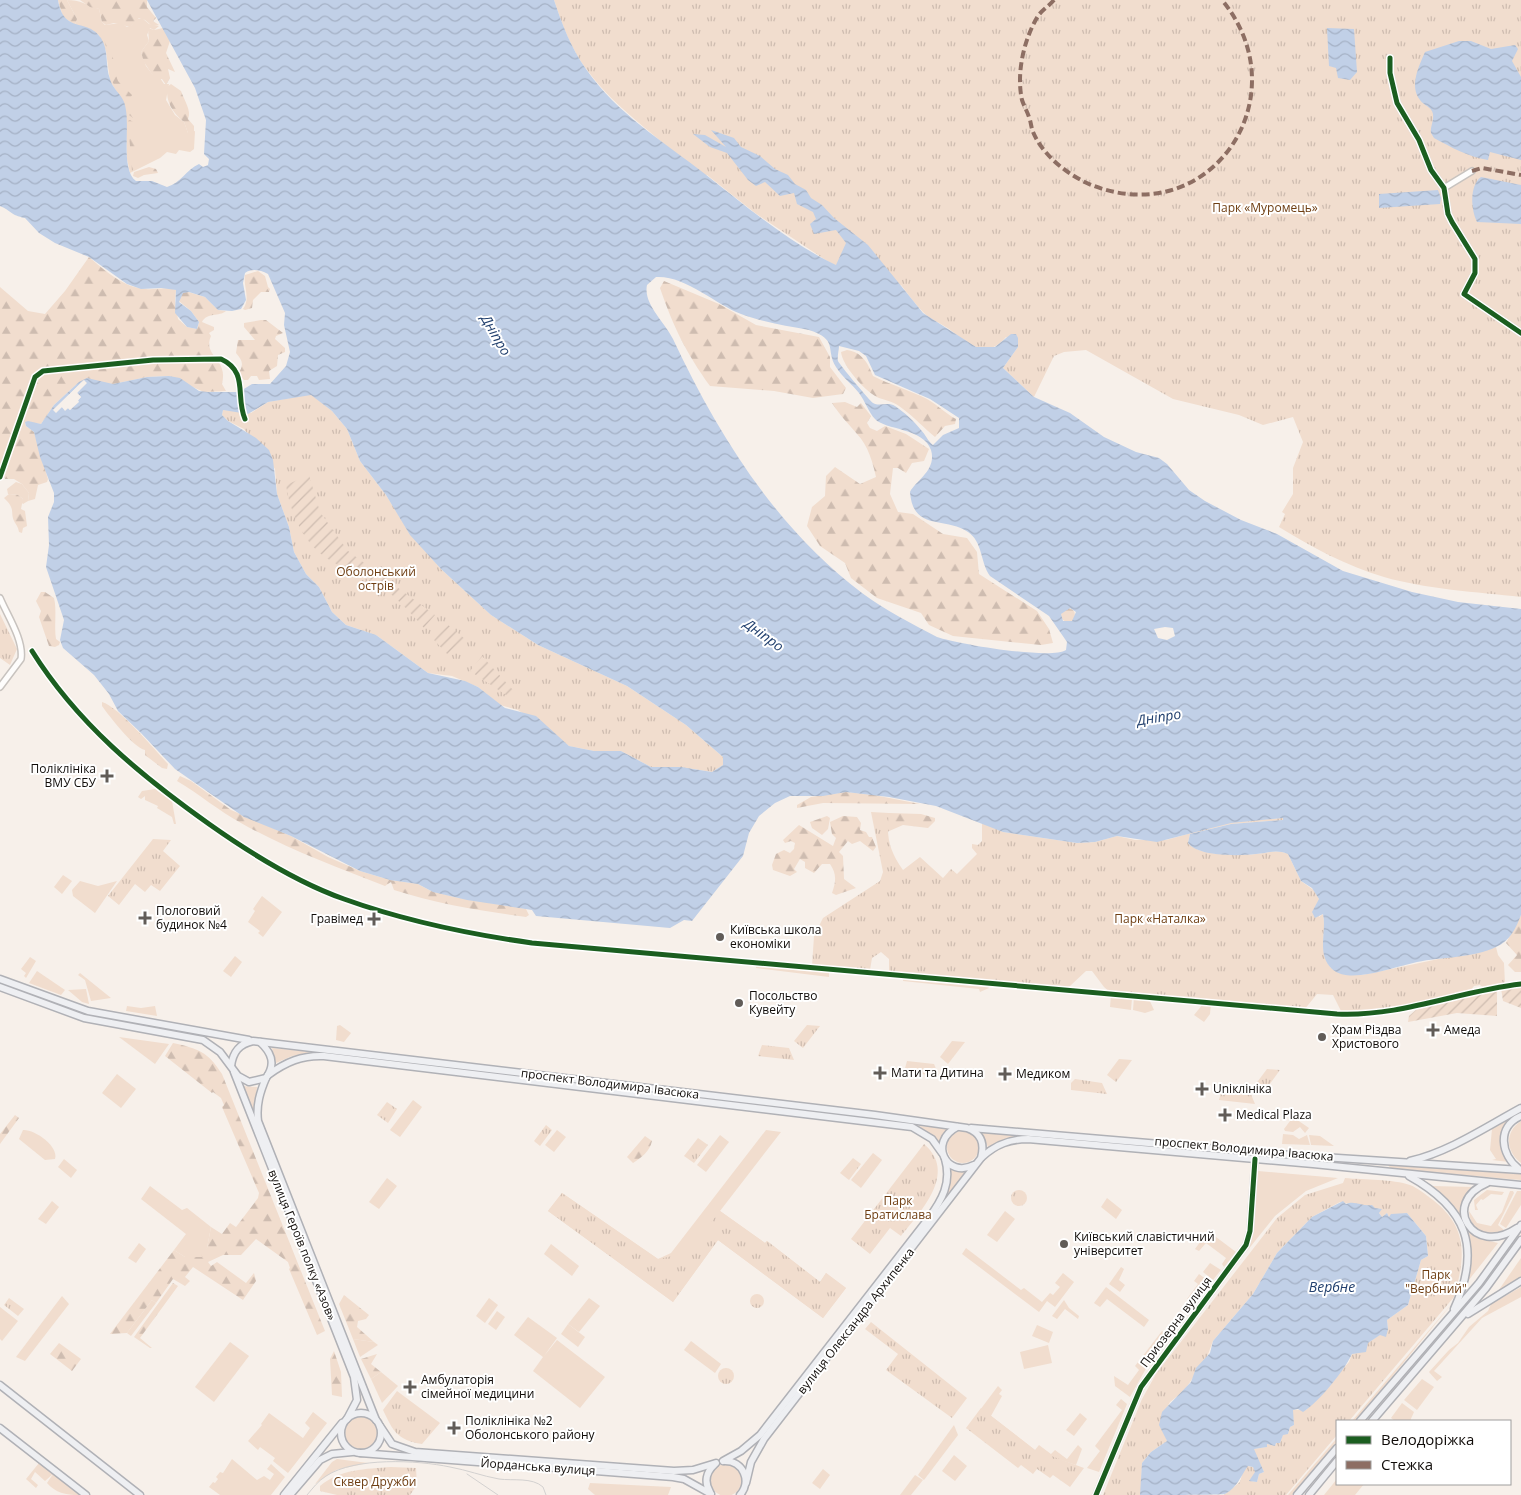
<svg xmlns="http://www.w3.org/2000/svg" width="1521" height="1495" viewBox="0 0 1521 1495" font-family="'Open Sans',sans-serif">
<defs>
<pattern id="forest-firs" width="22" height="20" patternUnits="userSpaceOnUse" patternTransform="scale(1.25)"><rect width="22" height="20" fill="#f1ddce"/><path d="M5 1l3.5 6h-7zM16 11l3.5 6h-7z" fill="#cebcb0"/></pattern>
<pattern id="wetland-marsh" width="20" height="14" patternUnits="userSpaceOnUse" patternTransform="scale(1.25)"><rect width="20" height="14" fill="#f1ddce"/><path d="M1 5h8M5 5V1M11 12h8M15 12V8" fill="none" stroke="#cebcb0"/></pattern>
<pattern id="park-tufts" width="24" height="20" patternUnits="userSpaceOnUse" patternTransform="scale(1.25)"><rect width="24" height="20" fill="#f1ddce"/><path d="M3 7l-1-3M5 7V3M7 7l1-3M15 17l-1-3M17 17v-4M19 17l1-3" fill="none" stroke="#cebcb0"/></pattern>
<pattern id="garden-furrows" width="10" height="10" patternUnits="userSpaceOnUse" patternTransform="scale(1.25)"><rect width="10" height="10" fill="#f1ddce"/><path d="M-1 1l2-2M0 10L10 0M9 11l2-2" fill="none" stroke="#cebcb0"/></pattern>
<pattern id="water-waves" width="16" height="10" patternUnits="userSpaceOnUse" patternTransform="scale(1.25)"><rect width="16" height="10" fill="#c1d0e7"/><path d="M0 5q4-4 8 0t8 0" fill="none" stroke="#a5b1c5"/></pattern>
</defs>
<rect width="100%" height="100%" fill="#f7f0ea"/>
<g fill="#f1ddce">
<path d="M67,0C80,0 87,5 99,9L102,22L105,25L121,23L127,27L132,25L134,20L142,18L149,24L159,26L154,30L150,28L147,35L149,41L141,52L146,66L156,79L160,78L164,84H169L166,100L175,115L184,122L188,133L195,131L194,149L190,152L179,150L176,154L167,152L160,158L130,173L127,159L125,105L110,81L106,51L98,34L75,25L77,19Z"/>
<path d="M16,482L22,484L29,493L28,501L23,504L21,502L23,499L18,495L8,494L7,489Z"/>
<path d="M155,789L172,801L176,824H174L172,817L157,808L158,806L145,800V796L141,799L138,797L142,791Z"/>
<path d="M63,875L72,881L62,894L54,887Z"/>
<path d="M80,881L98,886L117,881L95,913L73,896L72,890Z"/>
<path d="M262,896L282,912L263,937L258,933L260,931L248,922L255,911L253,909Z"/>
<path d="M235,956L242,962L231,977L223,971Z"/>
<path d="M30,957L36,961L26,978L24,976L26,973L21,969Z"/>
<path d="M756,966L829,972V977L756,968Z"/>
<path d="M37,971L65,990L61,995L29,983Z"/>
<path d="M80,973L111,998L91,1001L85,980L78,975Z"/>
<path d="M903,978L987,985L989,988L980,992L979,989L903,981Z"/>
<path d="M86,989L89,1004L82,1002L68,990Z"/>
<path d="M1111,995L1132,998L1131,1010L1110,1007Z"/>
<path d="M1134,997L1149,999L1154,1010L1145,1013L1133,1010Z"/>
<path d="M1203,1004H1211L1210,1014L1204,1022L1194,1015Z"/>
<path d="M127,1006L141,1008L155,1006L157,1016L126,1011Z"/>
<path d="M340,1025L351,1033L344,1042L336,1040L337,1026Z"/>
<path d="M119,1037L169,1044L155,1064Z"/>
<path d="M952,1041L965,1042L948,1064L940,1057Z"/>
<path d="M272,1048L311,1052L292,1056L276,1063Z"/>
<path d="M907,1061L934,1064L939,1076L904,1072Z"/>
<path d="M117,1074L136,1089L121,1108L102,1093Z"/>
<path d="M242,1086L257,1087L254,1115Z"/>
<path d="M413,1100L422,1107L400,1137L390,1130Z"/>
<path d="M1514,1116L1503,1130L1509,1162L1492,1160L1496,1159L1490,1150L1492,1129Z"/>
<path d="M1293,1117L1309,1128L1305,1133L1300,1127L1293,1132L1285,1131L1284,1129Z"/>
<path d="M1521,1121V1163C1506,1152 1504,1132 1521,1121Z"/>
<path d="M917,1126L949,1128L941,1137L940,1143Z"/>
<path d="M23,1130C34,1129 59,1146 55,1159L45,1160L19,1139Z"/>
<path d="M557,1130L566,1137L554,1152L545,1145Z"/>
<path d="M766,1130L781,1132L720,1211L765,1243L767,1241L820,1282L826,1273L846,1288L823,1318L718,1240L673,1302L548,1211L562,1193L658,1259L671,1253Z"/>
<circle cx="963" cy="1147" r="16"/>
<path d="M981,1132L1022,1136L1008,1138L988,1147Z"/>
<path d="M1283,1134L1293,1135L1299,1139L1307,1135L1310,1145L1282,1144Z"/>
<path d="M720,1135L729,1142L706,1172L697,1165Z"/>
<path d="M1309,1135L1320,1136L1334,1146L1311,1145Z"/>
<path d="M873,1153L882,1160L861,1188L851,1180Z"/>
<path d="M64,1159L77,1170L71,1178L58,1167Z"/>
<path d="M1388,1165L1521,1174V1180L1391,1169Z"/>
<path d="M951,1167L960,1171H969L947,1198Z"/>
<path d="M1258,1171L1338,1178L1306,1191L1275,1216L1247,1251L1252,1238Z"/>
<path d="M387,1178L397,1186L379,1209L369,1202Z"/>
<path d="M150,1186L182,1210L187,1208L211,1227L207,1248L202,1257H185L174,1250L186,1234L141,1199Z"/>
<path d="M1431,1186L1474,1187L1464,1201V1221L1449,1202Z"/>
<path d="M1487,1190L1504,1192L1502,1195L1491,1194L1483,1200L1481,1199L1476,1205L1478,1210H1475L1474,1200Z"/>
<path d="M1510,1191H1513L1514,1193L1498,1225L1504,1230L1489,1236C1477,1229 1470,1226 1469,1211L1477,1223L1491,1226L1502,1212Z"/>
<path d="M1517,1191H1521V1205L1506,1228L1500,1224Z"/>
<path d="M1107,1198L1122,1210L1116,1219L1101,1207Z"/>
<path d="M52,1201L59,1207L46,1224L38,1219Z"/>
<path d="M1005,1211L1015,1219L997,1242L987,1235Z"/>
<path d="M1466,1227L1477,1238L1498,1243L1468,1281L1472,1252Z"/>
<path d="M1208,1231L1236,1252L1224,1267L1222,1264L1226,1258L1206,1243L1199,1251L1195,1249Z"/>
<path d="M139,1243L146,1249L136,1263L128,1258Z"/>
<path d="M551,1244L579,1266L572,1276L544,1254Z"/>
<path d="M966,1248L1021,1290L1024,1288L1042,1302L1050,1293L1053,1295L1060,1287L1055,1283L1063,1273L1074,1282L1055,1307L1047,1301L1039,1312L962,1254Z"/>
<path d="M1521,1258V1279L1496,1294Z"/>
<path d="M1210,1263L1221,1270L1213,1280L1203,1272Z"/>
<path d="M1121,1267L1124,1269L1119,1280L1125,1285L1120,1292L1109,1284Z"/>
<path d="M1199,1274L1210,1282L1194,1304L1187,1299L1198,1284L1194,1281Z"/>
<path d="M1106,1287L1149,1320L1144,1327L1107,1299L1100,1307L1094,1303Z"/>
<path d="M1521,1287V1297L1482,1318L1434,1371L1442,1377L1437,1381L1429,1372L1449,1350L1458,1343L1469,1327L1488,1311L1491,1304Z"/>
<path d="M62,1296L69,1304L25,1361L16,1357Z"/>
<path d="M489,1298L498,1305L485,1323L476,1316Z"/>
<path d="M589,1298L600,1306L579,1332L568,1324Z"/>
<path d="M152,1300L156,1303L131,1336L127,1333Z"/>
<path d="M1064,1300L1069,1308L1079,1316L1078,1319L1065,1309L1057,1319L1052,1316Z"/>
<path d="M1454,1301L1356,1421H1352Z"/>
<path d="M0,1307L18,1321L2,1341L0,1339Z"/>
<path d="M497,1311L505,1317L496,1330L488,1324Z"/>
<path d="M528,1317L557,1338L544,1356L557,1340L605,1377L580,1408L533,1371L543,1357L514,1335Z"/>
<path d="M568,1324L585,1337L578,1347L561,1334Z"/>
<path d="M1037,1325L1053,1332L1049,1343L1032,1336Z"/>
<path d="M1162,1331L1170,1337L1148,1365L1130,1397L1115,1386L1114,1376L1128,1385L1139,1370L1135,1366Z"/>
<path d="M353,1339L374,1342L378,1345L360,1357Z"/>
<path d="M691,1341L721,1364L715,1373L684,1350Z"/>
<path d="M230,1342L249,1356L214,1402L195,1387Z"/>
<path d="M1048,1345L1052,1363L1024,1369L1020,1352Z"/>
<path d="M381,1372L398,1386L382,1403L371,1379Z"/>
<path d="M1422,1379L1434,1387L1417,1410L1404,1400Z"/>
<path d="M998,1386L1002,1390L999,1394L1002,1396L991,1416L1035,1450L1039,1445L1051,1454L1055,1450L1067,1459L1078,1445L1082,1449L1076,1465L1018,1446L977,1414Z"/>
<path d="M1121,1399L1127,1404L1099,1472L1087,1468L1100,1451L1095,1446L1122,1410L1116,1405Z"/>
<path d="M1402,1403L1414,1412L1410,1421H1395L1391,1418Z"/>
<path d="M313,1412L327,1423L288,1473L273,1461L275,1458L260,1447L258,1450L248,1441L262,1425L261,1424L269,1413L303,1438L310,1428L305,1423Z"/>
<path d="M1080,1413L1087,1419L1074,1436L1066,1430Z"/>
<circle cx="361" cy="1433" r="16"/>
<path d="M954,1425L958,1435L924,1480L918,1475Z"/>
<path d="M1337,1438V1443L1292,1495H1288Z"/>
<path d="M954,1455L967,1466L955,1481L942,1471Z"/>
<path d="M232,1459L257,1480L264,1476L270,1480L274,1474L267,1469L271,1464L285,1477L271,1495H220L209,1487L213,1482L215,1483L218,1479L216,1477L220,1472L223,1473Z"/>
<path d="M337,1459L368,1463L336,1470L315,1484L332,1462Z"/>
<path d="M39,1463L53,1474L45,1481L35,1472L31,1479L38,1485L36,1488L26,1479Z"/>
<circle cx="726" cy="1480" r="16"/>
<path d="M823,1469L830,1475L820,1489L812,1483Z"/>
<path d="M53,1474L79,1495C65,1495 56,1493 47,1483Z"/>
<path d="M915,1475L923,1480L911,1495H900Z"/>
<path d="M1337,1479V1484H1364L1355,1495H1324Z"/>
<path d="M590,1483L671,1487L668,1495H595L588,1489Z"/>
</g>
<g fill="url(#forest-firs)">
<path d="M58,0H67L77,19L75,25L63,17Z"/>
<path d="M80,0H147V7L156,18L153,21L159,25L152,26L145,20L139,18L130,27L114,23L106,25L102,22L99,9L90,7Z"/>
<path d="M96,25L108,32L114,63L110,62L104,39L95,30Z"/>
<path d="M148,28L154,30L163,28L170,41L166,53L175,72L168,69L170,78L166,85L162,79H155L144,62L141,52L149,41Z"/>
<path d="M111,69H114L118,81L132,95L129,101L133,99L136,101L133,108L135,115L133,118L129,115L125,99L113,83Z"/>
<path d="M171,84L181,91C184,100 192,111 188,119L194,126V133H188L184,122C172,112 166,102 167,87Z"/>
<path d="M130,120L133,122C135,138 143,157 132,171L128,121Z"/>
<path d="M149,167L156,169L158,173L144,175L138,178L133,176L134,172Z"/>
<path d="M89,257C104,270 124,288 146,289C156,290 166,286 176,290L175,301L178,319L187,327L197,329L199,322L191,311L179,301L181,295L185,291L205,297L218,310L226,311C219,317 207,312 202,322L214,327V330L209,333L211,336C202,356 229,359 222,384L226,391L204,392L168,376L147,377L113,384L79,382L54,405L41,424L25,422L26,426L34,432L48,479L47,482L38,485L35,499L28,501L29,493L22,484L14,479H5L0,468V287L28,311L45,314L65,291Z"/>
<path d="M258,271L265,276L268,287L270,289L269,292H261L253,300L252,308L245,310L243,309C251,298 243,287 245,275Z"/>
<path d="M664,281L719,304L756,325L819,337L830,357V367L846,388L843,394L813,398L774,391L710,386C686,353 673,326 660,288Z"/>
<path d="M261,320H266L283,333L276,336L275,339L285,348V352L278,355L277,366L269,371L270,379L259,380L257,376H251L248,380H244L238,374C244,365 243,361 236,353L238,340H255L244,327V323Z"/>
<path d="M847,350C862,352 868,363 873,376C891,385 909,390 927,399C938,405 946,414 956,419L955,424L945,426L935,437C924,428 914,417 903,409C895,402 888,401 879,398C866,393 842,365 841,352Z"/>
<path d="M845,402L857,407L861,403L871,416L867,423L870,428L877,431L885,426L906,434L929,449L924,461L912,463L906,473L898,468H893L890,494L898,512L913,514L943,534L967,538L977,552L979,574L1037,611L1049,629L1053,643L1041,645L953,636L929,625L921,613L877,598L851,578L845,563L820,546L807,526L812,507L825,496L826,476L835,467L860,484L876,477C873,463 868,445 857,434C847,422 841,417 832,403Z"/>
<path d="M9,494L18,495L23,499L21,509L25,511L27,526L23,528L22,533L19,532C18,526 16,525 14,521C10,512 16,509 4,498Z"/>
<path d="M41,592H45L54,598C57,609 54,627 56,639L60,642L59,645L55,647L49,646L39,617L41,611L36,601Z"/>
<path d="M102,702C119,707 155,750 168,764L167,769L162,768L145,755V750C133,747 110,717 102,706Z"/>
<path d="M180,776L191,781L231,810L291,836L328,857L360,871L390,880L418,884L429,890L454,897L526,909L529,915L526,917C482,911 437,904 394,890L391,882L385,886C336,867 287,849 241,823C219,811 199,794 177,781Z"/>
<path d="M846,792L874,795L920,804L823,803L797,808V805L811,797Z"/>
<path d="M889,813L921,814L935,818V821L928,828L903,825L887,832H884L883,814Z"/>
<path d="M827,816L830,818L828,829L822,835L812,828L810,822Z"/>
<path d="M843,816L857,817L861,823L860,830L866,832L869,837H872L876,847L873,851L860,841L852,844L848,841L839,852L843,856L844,879L856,888L836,895L832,893C836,882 837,874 830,864H822L814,873L805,868V862L800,859L794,869L797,872L790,876L773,870L772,865L776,854L784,850L790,853L794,849L795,843L791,841L785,843L783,840L799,825L833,846L836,838L832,834L830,822Z"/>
<path d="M1521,915V972H1515L1508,965L1517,955L1506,943Z"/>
<path d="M173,1043C199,1049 207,1051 222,1074L325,1331L317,1335L289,1269L290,1268L288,1262L256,1239L241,1255H223L208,1262L211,1266L217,1262L246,1283L254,1273L256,1281L243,1300L193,1267L185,1277L190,1281L185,1286L173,1279L156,1303L152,1300L127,1333L110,1334L174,1250L185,1257H202L201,1250L207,1248L211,1227L222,1234L230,1223L236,1227L258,1198L259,1193L222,1107L224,1105L221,1098L213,1092L212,1093L165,1056Z"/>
<path d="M15,1115L19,1118L0,1144V1134Z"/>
<path d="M645,1136L652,1141C650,1151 641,1158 633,1163L627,1157Z"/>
<path d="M173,1283L178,1286L140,1338L152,1348H150L134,1337Z"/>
<path d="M344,1295L369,1315L366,1319L358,1321L357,1327L374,1342L353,1339L339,1304Z"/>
<path d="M59,1343L81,1359L72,1371L50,1354Z"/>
<path d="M334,1351L341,1372L342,1397L332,1395L330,1359Z"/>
<path d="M377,1354L371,1364L381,1372L371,1379L361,1359Z"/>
</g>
<circle fill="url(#wetland-marsh)" cx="1068" cy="615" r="7"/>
<g fill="url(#park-tufts)">
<path d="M554,0H1521V597C1477,592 1425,589 1384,577C1346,566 1312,547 1279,527L1285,514L1282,512L1293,494V468L1303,442L1293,417L1263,425L1239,415L1173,399L1086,350L1064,352L1054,356L1034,397L1003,368L1018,347L1006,337C986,361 968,343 949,329C941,323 930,320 923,312C915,304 908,294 901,285L871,284L827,261L755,213L707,175L702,177C665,141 618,112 587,70C571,49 562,24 554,0Z"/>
<path d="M311,394L332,411L347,429L360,461L386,495L411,535L441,569L491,615L538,645L627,686L686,725L723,757V765L712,772L681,767H651L621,751H594L569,746L518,710L500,705L478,687L452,676L428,673L376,635L346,625L332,612L319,587L306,574L294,552L289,527L277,494L275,469L244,429L228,421L222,415L223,410L251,413L268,402Z"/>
<path d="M0,614L17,649L10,665L0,658Z"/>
<path d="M871,812L889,813C886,837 889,850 903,870L920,857L943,878L951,869L957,874L977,854L972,848V844L978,845L982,841V822L1003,832L1077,843L1095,842L1117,836L1135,840H1166L1231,822L1283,818V820L1231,824L1190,834L1188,843C1198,856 1240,856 1256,854C1268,853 1276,849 1288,854L1301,881L1315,891L1319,899V917L1323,914C1327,934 1317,953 1333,970L1362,975L1496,947L1498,955L1504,963L1505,984L1484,988L1480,985L1474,986L1471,990L1427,1003L1342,1013L1333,995L1317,994L1304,1010L1112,994L1104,987L1092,971H1086L1070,986L1062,989L889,972V959L881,952L872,958L870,970L812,966L814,936L823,918L880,881L883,872Z"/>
<path d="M153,839L171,840L163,851L180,866L160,891L151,885L145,892L135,884L119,905L108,896Z"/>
<path d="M807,1025L820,1026L803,1048L794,1041Z"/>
<path d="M762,1045L789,1048L794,1060L758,1056Z"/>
<path d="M1119,1059L1132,1060L1116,1082L1107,1075Z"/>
<path d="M1267,1069L1280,1070L1264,1092L1255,1085Z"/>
<path d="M1075,1079L1102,1083L1107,1094L1071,1090V1083Z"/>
<path d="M1222,1089L1250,1092L1255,1104L1219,1100Z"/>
<path d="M387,1102L397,1109L388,1123L377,1115Z"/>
<path d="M546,1125L552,1130L540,1146L534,1141Z"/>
<path d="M698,1138L708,1145L694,1163L684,1156Z"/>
<path d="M924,1144C958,1173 921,1211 901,1236L890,1228L870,1254L851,1239Z"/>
<path d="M853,1158L861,1164L849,1180L840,1173Z"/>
<path d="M1345,1178C1364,1180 1393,1179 1410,1185C1418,1188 1426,1195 1433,1200C1469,1228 1465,1258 1454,1297L1349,1421H1337V1435L1286,1495H1224L1240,1482L1243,1471L1247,1466L1253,1467L1256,1472L1250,1481L1257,1482L1259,1474L1264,1472L1254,1452V1449L1266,1447L1267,1444L1275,1446L1276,1443H1280L1283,1434H1288L1290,1427L1294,1425L1292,1410H1306L1349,1362L1352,1354L1388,1329L1387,1320L1408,1305L1421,1260L1428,1256L1426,1236L1407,1213L1389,1217L1387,1213L1382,1217L1379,1213L1381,1209L1340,1202L1312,1217L1277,1253L1253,1294L1213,1341L1207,1357L1184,1391L1170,1402L1160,1421L1167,1441L1151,1452L1142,1463L1141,1495H1103L1142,1399L1156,1374L1277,1218L1305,1195L1343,1183Z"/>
<circle cx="1019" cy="1198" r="8"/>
<path d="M562,1193L658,1259L687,1253L720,1211L765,1243L767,1241L820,1282L826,1273L846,1288L823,1318L718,1240L673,1302L548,1211Z"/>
<circle cx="757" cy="1301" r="7"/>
<path d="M9,1298L24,1309L18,1316L4,1305Z"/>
<path d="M871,1322L967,1398L952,1418L886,1370L898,1354L865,1329Z"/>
<circle cx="726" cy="1376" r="8"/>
<path d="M397,1391L440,1423L422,1444C397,1440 393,1431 383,1410Z"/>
<path d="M981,1408L1035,1450L1084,1468L1070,1487L1053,1475L1050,1478L1037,1469L1033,1474L1021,1465L1018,1468L966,1428Z"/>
<path d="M391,1467L416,1468L417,1485L410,1495H337L320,1491V1486C340,1469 366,1469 391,1467Z"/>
</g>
<g fill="url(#garden-furrows)">
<path d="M309,475L320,512L348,551L435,615L424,628C409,611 393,593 373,581C358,572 340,568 325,557C302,541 290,511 286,485Z"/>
<path d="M447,624L465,639L450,657L434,640Z"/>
<path d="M482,656L513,690L509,697L470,671Z"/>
<path d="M1521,985V1008L1503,1001L1501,988Z"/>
<path d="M1497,988V1016L1457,1013L1408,1022L1409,1016L1417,1009L1463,994Z"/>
</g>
<g fill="url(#water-waves)" fill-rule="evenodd">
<path d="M0,0H58C64,35 87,17 101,38C109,50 105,66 110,79C112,88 121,94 124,102C132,122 119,168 136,181H152L167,187C181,183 186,170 199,164L203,167L208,165L209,159L204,154L206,120L195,88L147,0H554C562,24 571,48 586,69C616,113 664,142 705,174C746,206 789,243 836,265L846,243L836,230L814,234L810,224L816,219L813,212L797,204L794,193L780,196L765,182L756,186L748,180L727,153L710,147L693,134L705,135L726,147L711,130L734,138L741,147L760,156L775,169L788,175L795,184L806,190L811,198L822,205L834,218L868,245L923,313L976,347H995L1011,334H1016L1018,338V347L1003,368L1034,397L1070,413L1104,437L1136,452L1159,458L1167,464L1189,490L1205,501L1241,520L1277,534L1343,571L1412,592L1458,602L1521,609V915C1516,928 1510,941 1496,947C1474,958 1441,957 1417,962C1399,966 1380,973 1361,975C1351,976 1340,976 1332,969C1316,954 1327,932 1323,914L1315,918L1312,912L1319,899L1312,888L1301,881L1288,854C1276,849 1268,853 1256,854C1239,856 1199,857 1188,843L1190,834L1231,824L1283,820V818L1231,823L1157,842L1117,836L1095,842L1077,843L1003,832L936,806L889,797L846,792L823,796H790L775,803L759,816L749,833L743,856L692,921L684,920L670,928L536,916L532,910L467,900L433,892L418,884L390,880L360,871L291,836L244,817L175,769L141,733L118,711L109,694L94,675L63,648L60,640L64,620L46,567L49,545L48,517L54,502V493L40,457L34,432L26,426L25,422L28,421L41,424L54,405L79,382L87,378L113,384L147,377L169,376L180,378L199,391L208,392H239L252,384H270L286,366L290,352L284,325L285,313L268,274C260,270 252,268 245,273L243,283L246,300L241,309L232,311L218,310L205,297L189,292L183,293L179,302L191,311L199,322L197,329L187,327L175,313L176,290L161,288L141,289L127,284L89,257L55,243L39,233L25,218C10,215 12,211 0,206ZM656,277C685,275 715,304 741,314C762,322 786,326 809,330C839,340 825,349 836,367C842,377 852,384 859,393C865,401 869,413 875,419C885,430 924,428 931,450C937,470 916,480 910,492C913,532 945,516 968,532C983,542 980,562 990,576L1049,616L1067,642L1066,650C1051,660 957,644 937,637C912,624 885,610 862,593C776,528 718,435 673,339C665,322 643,304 647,285ZM839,346L859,351L866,356L875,375L930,399L959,418V428L943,435L933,445C927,440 926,435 921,430C915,422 904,412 895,406C888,401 880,407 873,403C870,401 839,364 838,361C837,357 839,350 839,346ZM84,380L77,393L81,397L70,410L68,408L65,410L62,407L53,410ZM311,395L332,411L347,429L360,461L386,495L410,535L441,569L491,615L538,645L627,686L686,725L723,757V765L712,772L681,767H651L621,751H594L569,746L536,716L505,708L478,687L465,681L428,673L376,635L346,625L332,612L319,587L306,574L294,552L289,527L277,494L273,460L269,450L256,438L228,421L222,415L223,410L248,414L268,402ZM1070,608L1076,612L1072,621H1063L1061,614ZM1165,627L1173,628L1175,636L1167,640L1158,638L1154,629Z"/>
<path d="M1327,28L1354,29L1357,72L1350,80L1338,78L1336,68L1329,66Z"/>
<path d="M1459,41H1471L1491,49L1515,45L1518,49L1512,61L1521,77V160L1490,152L1488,160C1468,157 1451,147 1434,138L1431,133C1430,127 1434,121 1433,114C1431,106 1424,106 1420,100C1409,86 1419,66 1425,52Z"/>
<path d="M1481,177L1521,185V224L1477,222C1471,210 1469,186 1481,177Z"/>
<path d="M1438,190L1441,198L1440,204L1379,208V194Z"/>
<path d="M1343,1201L1346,1204C1355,1200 1363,1207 1372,1205L1375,1208L1382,1209L1379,1213L1382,1217L1387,1213L1389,1217L1391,1214L1407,1213L1426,1236L1428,1256L1421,1260L1408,1305L1387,1320L1388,1329L1386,1337L1380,1335L1368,1343L1366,1352L1352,1354C1344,1371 1318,1403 1303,1412L1298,1409L1293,1410L1294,1425L1290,1427L1288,1434L1283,1435L1280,1443H1276L1275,1446L1267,1444V1447L1254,1449L1264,1472L1259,1474L1257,1482L1249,1481L1255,1472L1253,1467L1248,1466C1241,1475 1238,1487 1225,1494C1219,1495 1153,1495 1140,1495L1142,1463L1151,1452L1167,1441L1159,1425L1162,1412L1191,1382L1196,1368L1210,1353L1213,1341L1253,1294L1277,1253L1312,1217Z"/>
</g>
<path fill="#f7f0ea" d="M84,380L87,383L77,393L81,397L78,400L79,402L70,410L68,408L65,411L62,407L56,413L53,410Z"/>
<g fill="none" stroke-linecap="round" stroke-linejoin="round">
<g stroke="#c8c3bf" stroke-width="8">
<g id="minor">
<path d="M1390,58V73L1397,103L1419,140L1431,170L1444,188L1448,214L1452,222L1475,259V273L1464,294L1521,333"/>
<path d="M1444,188L1472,171"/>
<path d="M0,598C7,615 24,640 21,659L0,687"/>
<path d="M1096,1495L1141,1387L1246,1245L1250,1231L1255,1159"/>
</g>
</g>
<g stroke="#b0b1b6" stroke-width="9">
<g id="major">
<path d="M0,979L88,1011L249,1040"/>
<path d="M0,987L84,1018L203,1040L220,1052L238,1076L249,1082L266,1078C276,1064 272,1053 260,1042"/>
<path d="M231,1066C233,1052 239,1044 253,1041L875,1115L967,1128C981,1133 985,1143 981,1158L764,1439L751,1462L746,1483"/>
<path d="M234,1072L354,1377L357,1400L347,1419"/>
<path d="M268,1075C286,1062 302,1055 324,1056L912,1127L932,1139L942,1153"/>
<path d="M266,1078C260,1092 256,1105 258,1121L376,1420"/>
<path d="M957,1127C928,1142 946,1179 974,1165"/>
<path d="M971,1128L1277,1154L1521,1170"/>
<path d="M982,1157C996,1144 1010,1139 1028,1139L1313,1164L1521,1185"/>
<path d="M1410,1161C1449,1152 1486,1127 1521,1108"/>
<path d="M1519,1169C1501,1155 1496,1127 1521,1116"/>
<path d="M1409,1176C1467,1208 1482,1248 1454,1309"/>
<path d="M1487,1183C1440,1203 1473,1258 1517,1228"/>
<path d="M1468,1314L1521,1281"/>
<path d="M0,1385L140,1495"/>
<circle cx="361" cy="1433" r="20"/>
<path d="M1360,1421L1479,1283L1521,1225"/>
<path d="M1372,1421L1486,1288L1521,1240"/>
<path d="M380,1426L392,1444L415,1452L674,1471L693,1470L716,1463"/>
<path d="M0,1428L86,1495"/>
<path d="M360,1453L673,1477L684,1479L711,1494"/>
<path d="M723,1461L741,1451L760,1435L928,1219C942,1200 952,1183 945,1159"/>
<path d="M725,1461C743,1461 752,1481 740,1495"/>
<path d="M710,1492C704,1482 706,1472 715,1464"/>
<path d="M284,1495L342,1423"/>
<path d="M290,1495L320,1460L332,1454L352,1452"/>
<path d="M1297,1495L1337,1448"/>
<path d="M1309,1495L1337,1461"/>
</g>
</g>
<use href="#minor" stroke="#fefdfc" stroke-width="5"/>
<use href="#major" stroke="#eeeff2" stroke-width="6"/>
<g stroke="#d3d1d0" stroke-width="1">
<path d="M467,1474L498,1495"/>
<path d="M307,1495C313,1488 318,1481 326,1476C355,1457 417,1460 450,1467C467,1470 482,1476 499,1479C513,1481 532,1477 543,1487L546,1495"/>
</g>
<g stroke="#8d6e63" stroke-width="4" stroke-dasharray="8 4" stroke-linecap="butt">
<path d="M1054,0C1049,6 1042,10 1038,16C1024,39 1016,73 1022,100C1024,106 1027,111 1029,117C1031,122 1031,127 1033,132C1043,156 1070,177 1094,186C1212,230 1301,96 1222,0"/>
<path d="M1472,171L1482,168L1521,175"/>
</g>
<g stroke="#fff" stroke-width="8">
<g id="cycleway">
<path d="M1390,58V73L1397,103L1419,140L1431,170L1444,188L1448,214L1452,222L1475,259V273L1464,294L1521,333"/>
<path d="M0,477L35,377L43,371L153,360L221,359C249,372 235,396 245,419"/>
<path d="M32,651C77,723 140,775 209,824C250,853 296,882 344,899C405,921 468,934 532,943L1337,1014C1401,1017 1459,991 1521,984"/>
<path d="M1096,1495L1141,1387L1246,1245L1250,1231L1255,1159"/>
</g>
</g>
<use href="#cycleway" stroke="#1b5e20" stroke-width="5"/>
</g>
<g fill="#615c58" stroke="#fff" stroke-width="2">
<path d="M104.5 768.5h5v5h5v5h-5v5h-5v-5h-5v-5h5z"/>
<path d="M142.5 910.5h5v5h5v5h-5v5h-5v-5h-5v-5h5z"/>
<path d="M371.5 911.5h5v5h5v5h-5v5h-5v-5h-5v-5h5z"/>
<circle cx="720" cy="937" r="5"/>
<circle cx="739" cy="1003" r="5"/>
<path d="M1430.5 1022.5h5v5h5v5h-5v5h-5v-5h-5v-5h5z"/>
<circle cx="1322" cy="1037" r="5"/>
<path d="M877.5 1065.5h5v5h5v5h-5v5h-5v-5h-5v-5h5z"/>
<path d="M1002.5 1066.5h5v5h5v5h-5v5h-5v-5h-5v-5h5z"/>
<path d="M1199.5 1081.5h5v5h5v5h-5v5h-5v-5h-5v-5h5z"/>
<path d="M1222.5 1107.5h5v5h5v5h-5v5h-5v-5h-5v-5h5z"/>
<circle cx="1064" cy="1244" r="5"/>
<path d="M407.5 1379.5h5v5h5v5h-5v5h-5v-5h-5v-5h5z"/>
<path d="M451.5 1420.5h5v5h5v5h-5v5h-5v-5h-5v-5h5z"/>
</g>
<g text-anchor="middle" stroke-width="4" stroke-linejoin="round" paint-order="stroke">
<g font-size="12" fill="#6e3d11" stroke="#fff">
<text x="1265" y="212">Парк «Муромець»</text>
<text x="376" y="576">Оболонський<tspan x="376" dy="14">острів</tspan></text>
<text x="1160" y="923">Парк «Наталка»</text>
<text x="898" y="1205">Парк<tspan x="898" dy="14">Братислава</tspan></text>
<text x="1436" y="1279">Парк<tspan x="1436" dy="14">"Вербний"</tspan></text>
<text x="375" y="1486">Сквер Дружби</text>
</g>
<g font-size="12" fill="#100c09" stroke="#fff" text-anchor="start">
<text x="96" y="773" text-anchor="end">Поліклініка<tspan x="96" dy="14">ВМУ СБУ</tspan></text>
<text x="156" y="915">Пологовий<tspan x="156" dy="14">будинок №4</tspan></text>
<text x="363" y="923" text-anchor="end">Гравімед</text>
<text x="730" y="934">Київська школа<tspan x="730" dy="14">економіки</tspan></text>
<text x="749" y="1000">Посольство<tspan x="749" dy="14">Кувейту</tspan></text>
<text x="1332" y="1034">Храм Різдва<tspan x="1332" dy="14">Христового</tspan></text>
<text x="1444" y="1034">Амеда</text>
<text x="891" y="1077">Мати та Дитина</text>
<text x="1016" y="1078">Медиком</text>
<text x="1213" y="1093">Uniклініка</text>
<text x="1236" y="1119">Medical Plaza</text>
<text x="1074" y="1241">Київський славістичний<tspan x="1074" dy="14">університет</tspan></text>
<text x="421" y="1384">Амбулаторія<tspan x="421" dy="14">сімейної медицини</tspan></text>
<text x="465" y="1425">Поліклініка №2<tspan x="465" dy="14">Оболонського району</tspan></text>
</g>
<g font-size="12" fill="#100c09" stroke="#fff">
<text transform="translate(610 1084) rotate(7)" y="4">проспект Володимира Івасюка</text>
<text transform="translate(1244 1149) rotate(5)" y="4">проспект Володимира Івасюка</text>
<text transform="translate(302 1245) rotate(68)" y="4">вулиця Героїв полку «Азов»</text>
<text transform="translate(856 1321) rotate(-52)" y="4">вулиця Олександра Архипенка</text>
<text transform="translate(1176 1322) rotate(-53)" y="4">Приозерна вулиця</text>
<text transform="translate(538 1467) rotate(4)" y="4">Йорданська вулиця</text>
</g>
<g font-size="14" font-style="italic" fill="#22406e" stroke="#fff">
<text transform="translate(496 335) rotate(60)" y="5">Дніпро</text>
<text transform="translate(764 635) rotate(36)" y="5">Дніпро</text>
<text transform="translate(1159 717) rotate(-9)" y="5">Дніпро</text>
<text x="1332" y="1292">Вербне</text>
</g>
</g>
<rect x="1336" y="1420" width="175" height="65" fill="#ffffff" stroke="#9f9e9d"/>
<rect x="1346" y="1436" width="25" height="8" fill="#1b5e20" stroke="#9f9e9d"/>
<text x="1381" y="1445" font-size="15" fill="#100c09">Велодоріжка</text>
<rect x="1346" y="1461" width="25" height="8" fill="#8d6e63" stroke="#9f9e9d"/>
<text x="1381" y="1470" font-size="15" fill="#100c09">Стежка</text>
</svg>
